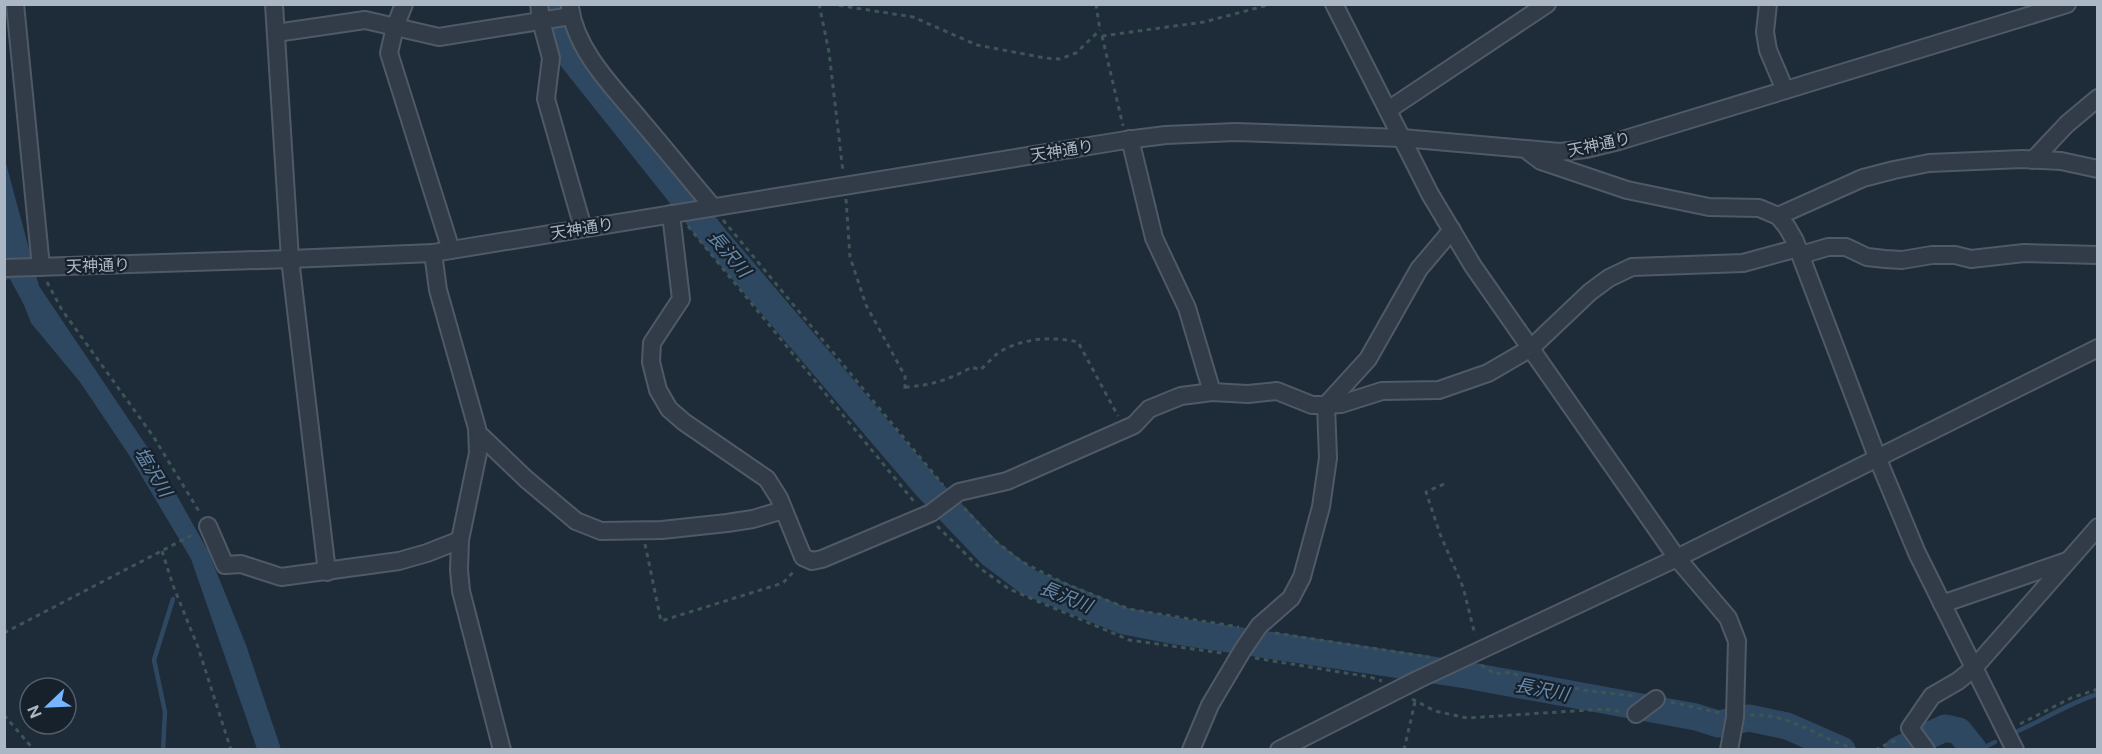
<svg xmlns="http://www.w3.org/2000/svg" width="2102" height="754" viewBox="0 0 2102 754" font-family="'Public Sans','Noto Sans JP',sans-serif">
<rect width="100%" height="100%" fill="#1e2b38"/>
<path fill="#2f4861" d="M4,156L39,286L162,469L208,551L246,645L281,749H257L191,559L129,455L80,382L31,323L24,305L10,279L5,280Z"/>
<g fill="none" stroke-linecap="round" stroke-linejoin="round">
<g stroke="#2f4861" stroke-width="4.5">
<path d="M2018,731C2045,719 2069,703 2098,694"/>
<path d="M163,750L165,712L154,660L173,599"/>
<path d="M1979,750L1995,742"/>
</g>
<g stroke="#2f4861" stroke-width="27">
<path d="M552,4L563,47L715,238L927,487L991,554L1028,582L1124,621L1176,631L1466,675L1696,717L1718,724L1749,718L1787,726L1842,750"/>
<path d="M1898,750L1945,728L1959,731L1974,750"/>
</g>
<g stroke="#4f5a66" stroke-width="20">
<g id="minor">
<path d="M15,4L41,267"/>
<path d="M274,4L290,259L327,572"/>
<path d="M404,4L395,27L389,53L451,250"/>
<path d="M539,4L541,21L551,58L546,99L583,228"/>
<path d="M1334,4L1430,194L1473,266L1677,558L1728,618L1737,641L1735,717L1729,750"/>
<path d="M1768,4L1765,32L1768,50L1785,90"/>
<path d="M570,7C576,52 615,89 642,122C666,150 689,179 713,207"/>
<path d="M276,33L365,20L439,37L571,16"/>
<path d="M1388,110L1547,4"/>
<path d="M1130,139L1154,238L1187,308L1212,392"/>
<path d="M1529,152L1541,161L1627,190L1709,207L1759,208L1778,216L1787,227L1795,241L1877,457L1917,553L2015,750"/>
<path d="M2033,160L2067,124L2098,98"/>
<path d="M671,214L681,299L652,343L651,362L658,390L669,409L684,422L767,479L779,498L803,557L812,561L822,559L931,513L959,492L1007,481L1125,429L1134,425L1149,409L1181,396L1212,392L1248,394L1277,391L1312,405H1326L1341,404L1382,391L1439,390L1488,373L1531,348L1590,292L1609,278L1632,267L1743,263L1798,248"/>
<path d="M1778,216L1863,178L1894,170L1929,163L2022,159L2061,161L2098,169"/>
<path d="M433,253L438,290L477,428L478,453L460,540L459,570L461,591L502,750"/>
<path d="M1801,255L1828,247H1846L1867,257L1885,259L1902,260L1932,255H1955L1971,259L2024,253L2098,255"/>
<path d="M4,268L290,259L433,253L1126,140L1166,135L1236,132L1402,138L1560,152L1586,149L1619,141L2067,4"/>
<path d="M478,433L526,479L576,521L601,531L662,530L727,523L753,519L783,510"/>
<path d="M208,526L225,565L241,564L281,577L399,561L427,553L460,540"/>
<path d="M1942,604L2067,561"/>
<path d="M1636,714L1656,699"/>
<path d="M1191,750L1210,705L1242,651L1259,626L1291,598L1302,577L1321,507L1328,458L1326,405L1368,359L1419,269L1452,230"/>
<path d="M1279,750L1419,679L1677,558L2098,348"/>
<path d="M1926,750L1910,728L1932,696L1958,681L1974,668L2098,527"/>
</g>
</g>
<g stroke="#3d5556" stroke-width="3" stroke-dasharray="4.5 4.5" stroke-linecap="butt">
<path d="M819,4L829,52L843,172"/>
<path d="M830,4L913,17L977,45L1045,58L1060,59L1076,53L1100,30"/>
<path d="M1096,4L1100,30"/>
<path d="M1102,36L1204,22L1272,4"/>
<path d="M1102,36L1123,126"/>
<path d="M846,199L850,257L866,305L905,376V391"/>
<path d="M723,220L943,485"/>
<path d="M688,226L916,504"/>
<path d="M47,282L62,310L153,436L200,513"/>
<path d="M905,387C930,386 951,379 972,367L980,370C986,365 992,358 998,353C1021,338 1053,336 1078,342L1118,416"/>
<path d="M1444,484L1426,492L1440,534L1463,587L1475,635"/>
<path d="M964,508L994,540L1022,562L1066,584L1129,609L1239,627"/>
<path d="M937,526L981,569L1009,589L1129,640L1222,653"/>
<path d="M645,544L661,621L783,583L795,570"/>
<path d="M162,551L174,588L198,647L231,750"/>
<path d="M4,633L194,534"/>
<path d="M1275,633L1429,657"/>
<path d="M1255,658L1370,677L1382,681"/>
<path d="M1481,665L1495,674L1512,672L1522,678L1589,691L1635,696"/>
<path d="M1412,699L1435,711L1467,718L1605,709L1623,712"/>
<path d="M1671,702L1720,713"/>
<path d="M4,715L34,750"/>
<path d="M1750,715C1792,713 1820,740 1859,750"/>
<path d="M2020,724L2071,698L2098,689"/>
<path d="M1404,750L1415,702"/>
<path d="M1875,750L1898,739"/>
</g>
<use href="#minor" stroke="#313c48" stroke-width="16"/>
</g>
<g text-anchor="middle" stroke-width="4.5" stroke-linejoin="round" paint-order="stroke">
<g font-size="16" fill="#abb7c5" stroke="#17212c">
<text transform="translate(1599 144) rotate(-12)" y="6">天神通り</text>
<text transform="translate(1062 150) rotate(-9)" y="6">天神通り</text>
<text transform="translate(582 228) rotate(-9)" y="6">天神通り</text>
<text transform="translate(98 265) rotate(-2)" y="6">天神通り</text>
</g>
<g font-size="18" font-style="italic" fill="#688aac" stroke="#17212c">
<text transform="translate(729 254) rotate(50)" y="6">長沢川</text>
<text transform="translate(153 472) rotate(59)" y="6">塩沢川</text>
<text transform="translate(1066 597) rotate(22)" y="6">長沢川</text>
<text transform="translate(1542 690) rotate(11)" y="6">長沢川</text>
</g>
</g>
<rect width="2102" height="754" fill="none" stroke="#abb7c5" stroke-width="12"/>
<g transform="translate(48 706) rotate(247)"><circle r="28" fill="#17212c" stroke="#525d69" stroke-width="1.5"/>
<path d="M0-4.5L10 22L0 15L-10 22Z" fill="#76b5ff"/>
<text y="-9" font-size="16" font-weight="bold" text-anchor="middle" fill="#abb7c5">N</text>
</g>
</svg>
